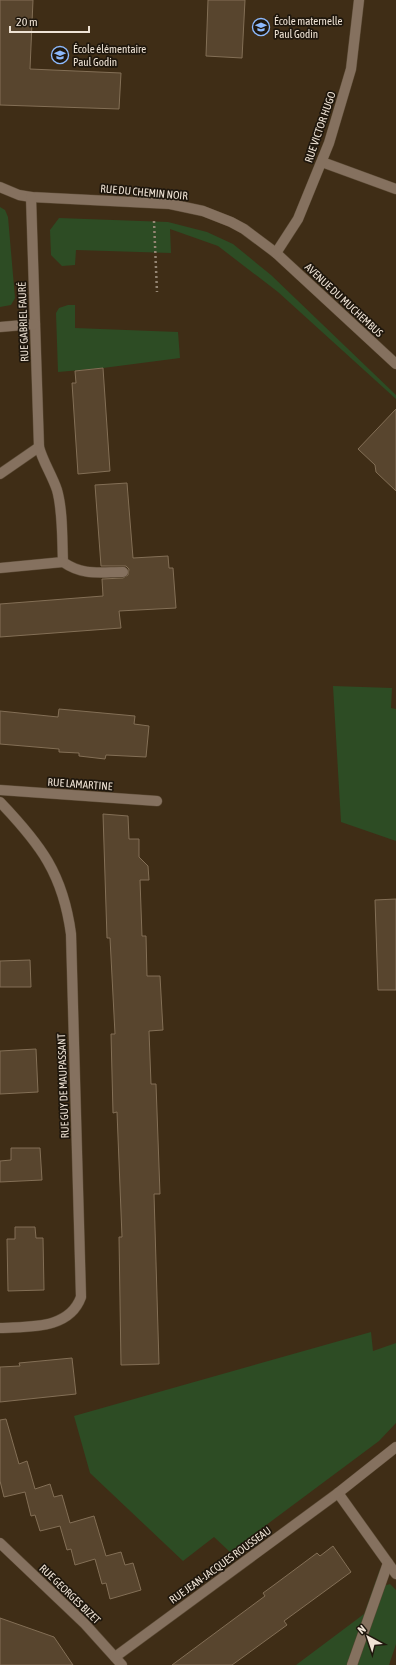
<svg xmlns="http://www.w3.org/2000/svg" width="396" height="1665" viewBox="0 0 396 1665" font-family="'Asap Condensed',sans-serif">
<rect width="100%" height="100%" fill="#3f2d16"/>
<g fill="#2d4c24">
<path d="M0,207L5,210L8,217L15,298L11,305L0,307Z"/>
<path d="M59,218L168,222L207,232L233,244L271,275L396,395V399L278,292L218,246L170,229L171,253L76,250L75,265L62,266L51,255L50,230Z"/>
<path d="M68,305H75V328L178,332L180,358L103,368L58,372L56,313L59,308Z"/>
<path d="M333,686L392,688L391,708L396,709V841L341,822Z"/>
<path d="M371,1332L373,1351L396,1343V1423L379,1441L230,1552L214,1537L183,1561L90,1473L74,1416Z"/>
<path d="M380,1569V1574L349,1665H296L364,1614Z"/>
<path d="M390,1584L396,1590V1644L389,1665H357L384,1586Z"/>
</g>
<g fill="#58452e" stroke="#836f56">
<path d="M0,0H33L30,69L121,73L119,109L0,105Z"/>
<path d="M208,0H245L242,58L206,56Z"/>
<path d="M103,368L110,471L78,474L72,383H76L75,371Z"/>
<path d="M396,409V491L376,472L375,465L358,449Z"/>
<path d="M127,483L133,558L168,556L169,568H173L176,608L119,611L121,628L0,637V604L103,596L102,579L123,578L128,575L129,569L126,566H101L95,485Z"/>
<path d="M59,709L135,716L134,724L149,726L146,757L106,755L105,759L79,756V753L59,752V749L0,744V711L58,717Z"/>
<path d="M103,814L128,816L129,839H139V857L148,866L149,880H140L142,936H146L147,976H160L163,1030L149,1031L151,1084H156L160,1194H154L159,1364L121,1365L119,1237H122L117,1112L113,1113L111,1034H115L110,938H107Z"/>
<path d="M396,899V990H378L375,900Z"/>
<path d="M30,960L31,987H0V961Z"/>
<path d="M36,1049L38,1092L0,1094V1051Z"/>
<path d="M11,1148H40L42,1180L0,1182V1161L11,1160Z"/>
<path d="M15,1227H35L36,1238H43L44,1290L8,1291L7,1239H15Z"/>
<path d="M72,1358L76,1394L0,1402V1367L20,1366L19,1363Z"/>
<path d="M6,1419L19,1464L27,1461L35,1489L50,1484L54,1497L62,1495L70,1523L94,1516L106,1556L121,1552L125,1565L133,1563L141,1590L110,1599L106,1583L102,1584L95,1559L75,1565L71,1549L67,1550L60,1526L40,1531L35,1515L31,1516L25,1492L4,1497L0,1481V1420Z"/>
<path d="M333,1546L351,1572L284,1621L287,1625L232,1665H172L265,1596L263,1593L274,1585L317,1553L320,1556Z"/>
<path d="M0,1618L54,1637L73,1665H0Z"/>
</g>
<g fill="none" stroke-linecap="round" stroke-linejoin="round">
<g stroke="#5b4a35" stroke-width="11">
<g id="minor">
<path d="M322,162L396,189"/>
<path d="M0,187L19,195L31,197L170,204L203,211L231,222L244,229L276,253L396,364"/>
<path d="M31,197L39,447C43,462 52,475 57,490C63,511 62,540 63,562C83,576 100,572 123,572"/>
<path d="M276,253L298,219L329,143L351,69L359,0"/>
<path d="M0,327L35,324"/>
<path d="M0,474L39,447"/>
<path d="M0,568L63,562"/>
<path d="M0,790L157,801"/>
<path d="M0,802C41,845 63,874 71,934L81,1297C69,1330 29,1326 0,1328"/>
<path d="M338,1493L396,1574"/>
<path d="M0,1543L85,1624L122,1665"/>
<path d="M115,1657L338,1493L396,1447"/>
<path d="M352,1665L388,1563"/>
</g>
</g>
<path stroke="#958674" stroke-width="2.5" stroke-dasharray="2 3" stroke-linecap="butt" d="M154,221L157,292"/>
<use href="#minor" stroke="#85715f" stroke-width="10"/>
</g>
<defs>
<g id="school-ring" transform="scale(0.9)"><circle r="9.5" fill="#1f170d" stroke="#8db9fc" stroke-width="1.5"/><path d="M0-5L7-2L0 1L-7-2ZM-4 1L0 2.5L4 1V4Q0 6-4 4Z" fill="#8db9fc"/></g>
</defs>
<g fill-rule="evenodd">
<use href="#school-ring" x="261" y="27"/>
<use href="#school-ring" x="60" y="55"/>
</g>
<g text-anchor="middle" stroke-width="3.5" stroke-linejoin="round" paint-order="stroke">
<g font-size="11" fill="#efe3d5" stroke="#1f170d" text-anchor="start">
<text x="274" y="25">École maternelle<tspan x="274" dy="13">Paul Godin</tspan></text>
<text x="73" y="53">École élémentaire<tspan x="73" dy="13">Paul Godin</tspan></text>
</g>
<g font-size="11" fill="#efe3d5" stroke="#1f170d">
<text transform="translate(320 127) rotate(-71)" y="4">RUE VICTOR HUGO</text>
<text transform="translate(144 192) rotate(5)" y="4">RUE DU CHEMIN NOIR</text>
<text transform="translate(344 300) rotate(43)" y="4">AVENUE DU MUCHEMBUS</text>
<text transform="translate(23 322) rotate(-92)" y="4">RUE GABRIEL FAURÉ</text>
<text transform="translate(80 784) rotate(4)" y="4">RUE LAMARTINE</text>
<text transform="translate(63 1086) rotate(-92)" y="4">RUE GUY DE MAUPASSANT</text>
<text transform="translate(220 1565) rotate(-36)" y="4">RUE JEAN-JACQUES ROUSSEAU</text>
<text transform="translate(70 1594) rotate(44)" y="4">RUE GEORGES BIZET</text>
</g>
</g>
<g transform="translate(368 1637) rotate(320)" stroke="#1f170d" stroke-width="3" paint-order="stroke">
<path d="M0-3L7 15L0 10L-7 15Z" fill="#efe3d5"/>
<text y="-6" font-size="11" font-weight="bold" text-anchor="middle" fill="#efe3d5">N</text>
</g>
<path d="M10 26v6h79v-6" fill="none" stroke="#efe3d5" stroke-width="2"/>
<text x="16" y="26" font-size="12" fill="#efe3d5" stroke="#1f170d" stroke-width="3" paint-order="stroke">20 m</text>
</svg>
